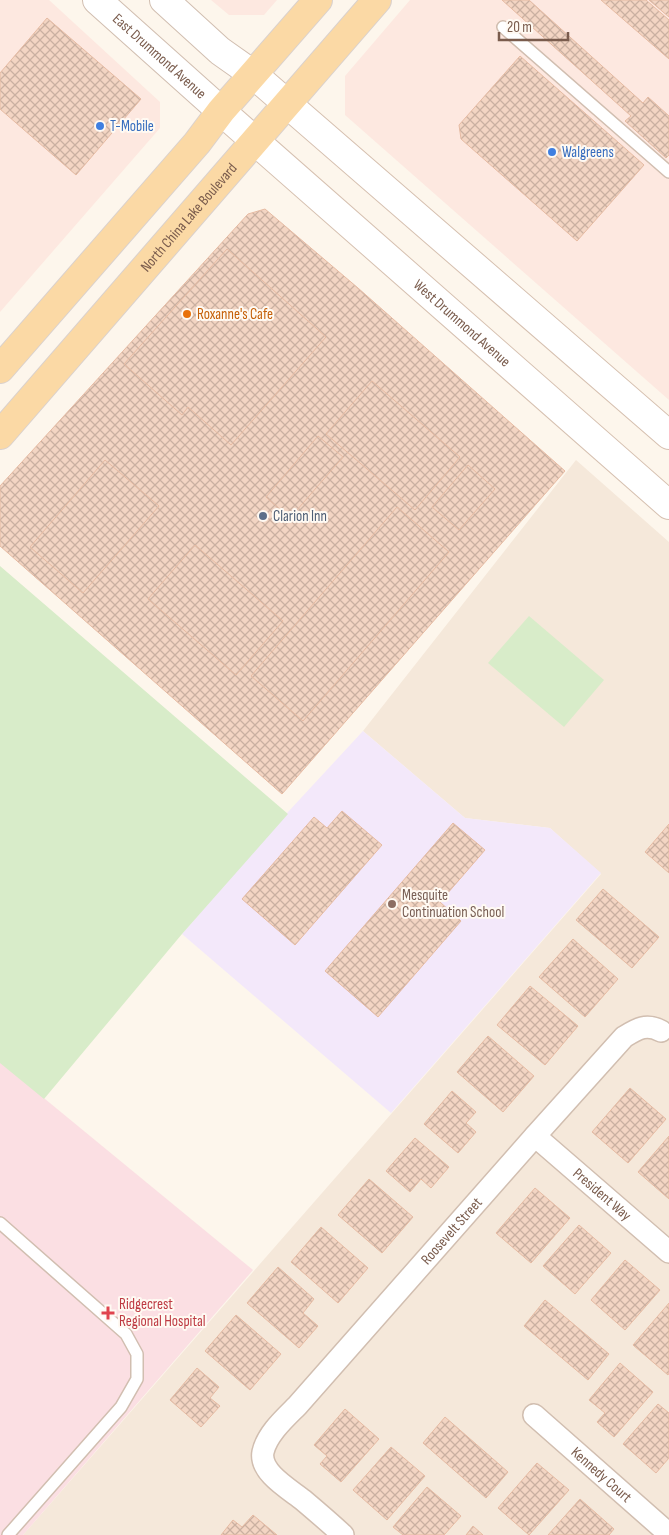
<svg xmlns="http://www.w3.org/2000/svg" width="669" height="1535" viewBox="0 0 669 1535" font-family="'Sofia Sans Condensed',sans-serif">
<defs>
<pattern id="building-cross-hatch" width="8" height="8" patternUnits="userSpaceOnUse" patternTransform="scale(1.25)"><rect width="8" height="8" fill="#f3d5c3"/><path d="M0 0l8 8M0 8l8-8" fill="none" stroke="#cab0a1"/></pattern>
</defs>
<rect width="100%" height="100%" fill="#fdf6ec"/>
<path fill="#f5e8da" d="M576,460L669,542V1535H23L601,874L550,828L465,818L363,731Z"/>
<g fill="#fde8e0">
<path d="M0,0H49L160,102V128L0,312Z"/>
<path d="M211,0H277L264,15H229Z"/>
<path d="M410,0H669V400L345,115V76Z"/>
</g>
<path fill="#f3e8fa" d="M363,731L465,818L550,828L601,873L391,1113L182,934L288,812Z"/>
<path fill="#fbdfe3" d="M0,1062L253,1270L23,1535H0Z"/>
<g fill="#d8ecc9">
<path d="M0,566L288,814L182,934L44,1099L0,1063Z"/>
<path d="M529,616L604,680L564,727L488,663Z"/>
</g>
<g fill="url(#building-cross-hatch)" stroke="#e6bba3">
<path d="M502,0H529L643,103L648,97L669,116V155L666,158L625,121L631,116Z"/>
<path d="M601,0H646L669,20V59Z"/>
<path d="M649,0H669V17Z"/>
<path d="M47,18L141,99L76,175L0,109V73Z"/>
<path d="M520,56L644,165L577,241L461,139L459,125Z"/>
<path d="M265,209L358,288L565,471L282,794L0,546V486L248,214Z"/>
<path d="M227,249L326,337L231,445L188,407L182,415L124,364Z"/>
<path d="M372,381L460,457L415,510L326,434Z"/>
<path d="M318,436L343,457L290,518L266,497Z"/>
<path d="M105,460L159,506L83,593L30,547Z"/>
<path d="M468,465L495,489L459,530L432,507Z"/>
<path d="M397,507L449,552L303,721L251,676Z"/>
<path d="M195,545L283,621L236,675L148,599Z"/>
<path d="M342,811L382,845L295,945L242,899L314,817L327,828Z"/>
<path d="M453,823L485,850L440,902L461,921L378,1017L325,971Z"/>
<path d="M669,824V873L645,852Z"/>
<path d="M603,889L659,937L632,968L576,920Z"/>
<path d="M573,939L618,979L585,1017L539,977Z"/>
<path d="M530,986L578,1026L545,1065L497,1025Z"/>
<path d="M488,1036L534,1076L503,1112L457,1072Z"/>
<path d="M630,1088L666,1119L628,1163L592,1132Z"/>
<path d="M452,1091L476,1112L466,1123L476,1132L458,1153L424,1124Z"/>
<path d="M669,1136V1199L638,1172Z"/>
<path d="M415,1138L449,1167L431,1188L421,1179L410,1192L386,1171Z"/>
<path d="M369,1179L413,1217L382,1253L338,1215Z"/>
<path d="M535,1188L570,1218L531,1263L496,1233Z"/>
<path d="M579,1225L611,1253L575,1294L543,1266Z"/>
<path d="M321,1227L368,1268L338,1303L291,1262Z"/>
<path d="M625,1260L660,1290L625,1330L591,1300Z"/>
<path d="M278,1267L314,1299L303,1313L318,1326L299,1348L247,1303Z"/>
<path d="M545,1300L609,1354L588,1380L524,1326Z"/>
<path d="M669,1303V1373L668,1375L633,1345Z"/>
<path d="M236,1315L281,1354L250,1390L205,1351Z"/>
<path d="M620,1363L653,1392L614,1437L597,1422L605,1413L589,1400Z"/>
<path d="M197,1368L219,1387L210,1398L220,1406L201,1427L170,1400Z"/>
<path d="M658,1404L669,1413V1458L656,1473L623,1444Z"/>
<path d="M345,1409L379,1439L341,1482L320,1464L327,1456L314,1445Z"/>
<path d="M445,1417L508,1472L486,1498L423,1443Z"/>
<path d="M391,1447L425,1476L387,1520L353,1490Z"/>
<path d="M537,1463L569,1490L529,1535L498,1508Z"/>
<path d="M427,1487L461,1516L444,1535H403L393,1527Z"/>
<path d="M580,1499L614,1529L609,1535H548Z"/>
<path d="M253,1515L277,1535H221L233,1520L242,1527Z"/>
<path d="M473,1526L483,1535H466Z"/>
</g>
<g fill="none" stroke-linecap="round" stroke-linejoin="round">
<g stroke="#d1beb0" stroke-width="14">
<g id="service">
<path d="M503,27L669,172"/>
<path d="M0,1223L126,1334L137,1354V1379L121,1407L8,1535"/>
</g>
</g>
<g stroke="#d1beb0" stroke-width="24">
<g id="minor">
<path id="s1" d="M535,1136L669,1252"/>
<path id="s2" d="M534,1415L669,1534"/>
<path id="s3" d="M343,1535C330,1523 316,1511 303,1500C289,1489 259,1472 263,1452C267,1434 285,1418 297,1406L535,1136L624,1037C637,1029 646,1023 661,1031"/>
</g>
</g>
<g stroke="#d1beb0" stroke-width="30">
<g id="tertiary">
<path id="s4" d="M97,0L221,111"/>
<path d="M164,0L220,51L254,75"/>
</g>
</g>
<g stroke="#d6c0b0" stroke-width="30">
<g id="secondary">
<path d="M254,75L669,435"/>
<path id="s5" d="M221,111L669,505"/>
</g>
</g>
<g stroke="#dad1cd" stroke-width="30">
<g id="primary">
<path d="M0,369L197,143L221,111L318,0"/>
<path id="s6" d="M0,435L377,0"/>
</g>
</g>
<use href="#service" stroke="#fff" stroke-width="11"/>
<use href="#minor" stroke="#fff" stroke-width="21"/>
<use href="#tertiary" stroke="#fff" stroke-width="28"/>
<use href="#secondary" stroke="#fff" stroke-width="28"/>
<use href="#primary" stroke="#fbd9a5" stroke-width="28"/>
</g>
<g fill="#3f7fe0" stroke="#fffaf3" stroke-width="2">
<circle cx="100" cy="126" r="5"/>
<circle cx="552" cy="152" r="5"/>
</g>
<circle fill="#e8710a" stroke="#fffaf3" stroke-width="2" cx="187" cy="314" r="5"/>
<circle fill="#5c6f8a" stroke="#fffaf3" stroke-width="2" cx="263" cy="516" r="5"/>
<circle fill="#8d6e63" stroke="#fffaf3" stroke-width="2" cx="392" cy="904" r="5"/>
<path fill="#e0444e" stroke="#fffaf3" stroke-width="2" d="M105.5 1305.5h5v5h5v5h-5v5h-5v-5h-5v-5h5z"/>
<g text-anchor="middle" stroke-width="4" stroke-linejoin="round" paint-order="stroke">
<g font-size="15" fill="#7a5c4d" stroke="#fffaf3">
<text dy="5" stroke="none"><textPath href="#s4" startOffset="84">East Drummond Avenue</textPath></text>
<text dy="5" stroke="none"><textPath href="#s6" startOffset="288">North China Lake Boulevard</textPath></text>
<text dy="5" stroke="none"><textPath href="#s5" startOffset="321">West Drummond Avenue</textPath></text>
<text dy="5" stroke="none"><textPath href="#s1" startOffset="89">President Way</textPath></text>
<text dy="5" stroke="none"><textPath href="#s3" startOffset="410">Roosevelt Street</textPath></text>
<text dy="5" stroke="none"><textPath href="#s2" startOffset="90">Kennedy Court</textPath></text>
</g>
<g font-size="15" fill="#366cbe" stroke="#fffaf3" text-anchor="start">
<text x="110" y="131">T-Mobile</text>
<text x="562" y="157">Walgreens</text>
</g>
<g font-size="15" fill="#c56008" stroke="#fffaf3" text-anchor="start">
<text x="197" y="319">Roxanne's Cafe</text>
</g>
<g font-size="15" fill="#4e5e75" stroke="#fffaf3" text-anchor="start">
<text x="273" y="521">Clarion Inn</text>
</g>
<g font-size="15" fill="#785e54" stroke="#fffaf3" text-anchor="start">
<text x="402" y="900">Mesquite<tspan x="402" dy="17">Continuation School</tspan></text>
</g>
<g font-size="15" fill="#be3a42" stroke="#fffaf3" text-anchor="start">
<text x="119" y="1309">Ridgecrest<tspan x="119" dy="17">Regional Hospital</tspan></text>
</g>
</g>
<path d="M499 32v8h69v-8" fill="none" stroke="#7a5c4d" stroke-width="2.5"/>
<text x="507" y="32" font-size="15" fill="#7a5c4d" stroke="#fffaf3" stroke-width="4" paint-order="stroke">20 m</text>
</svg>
